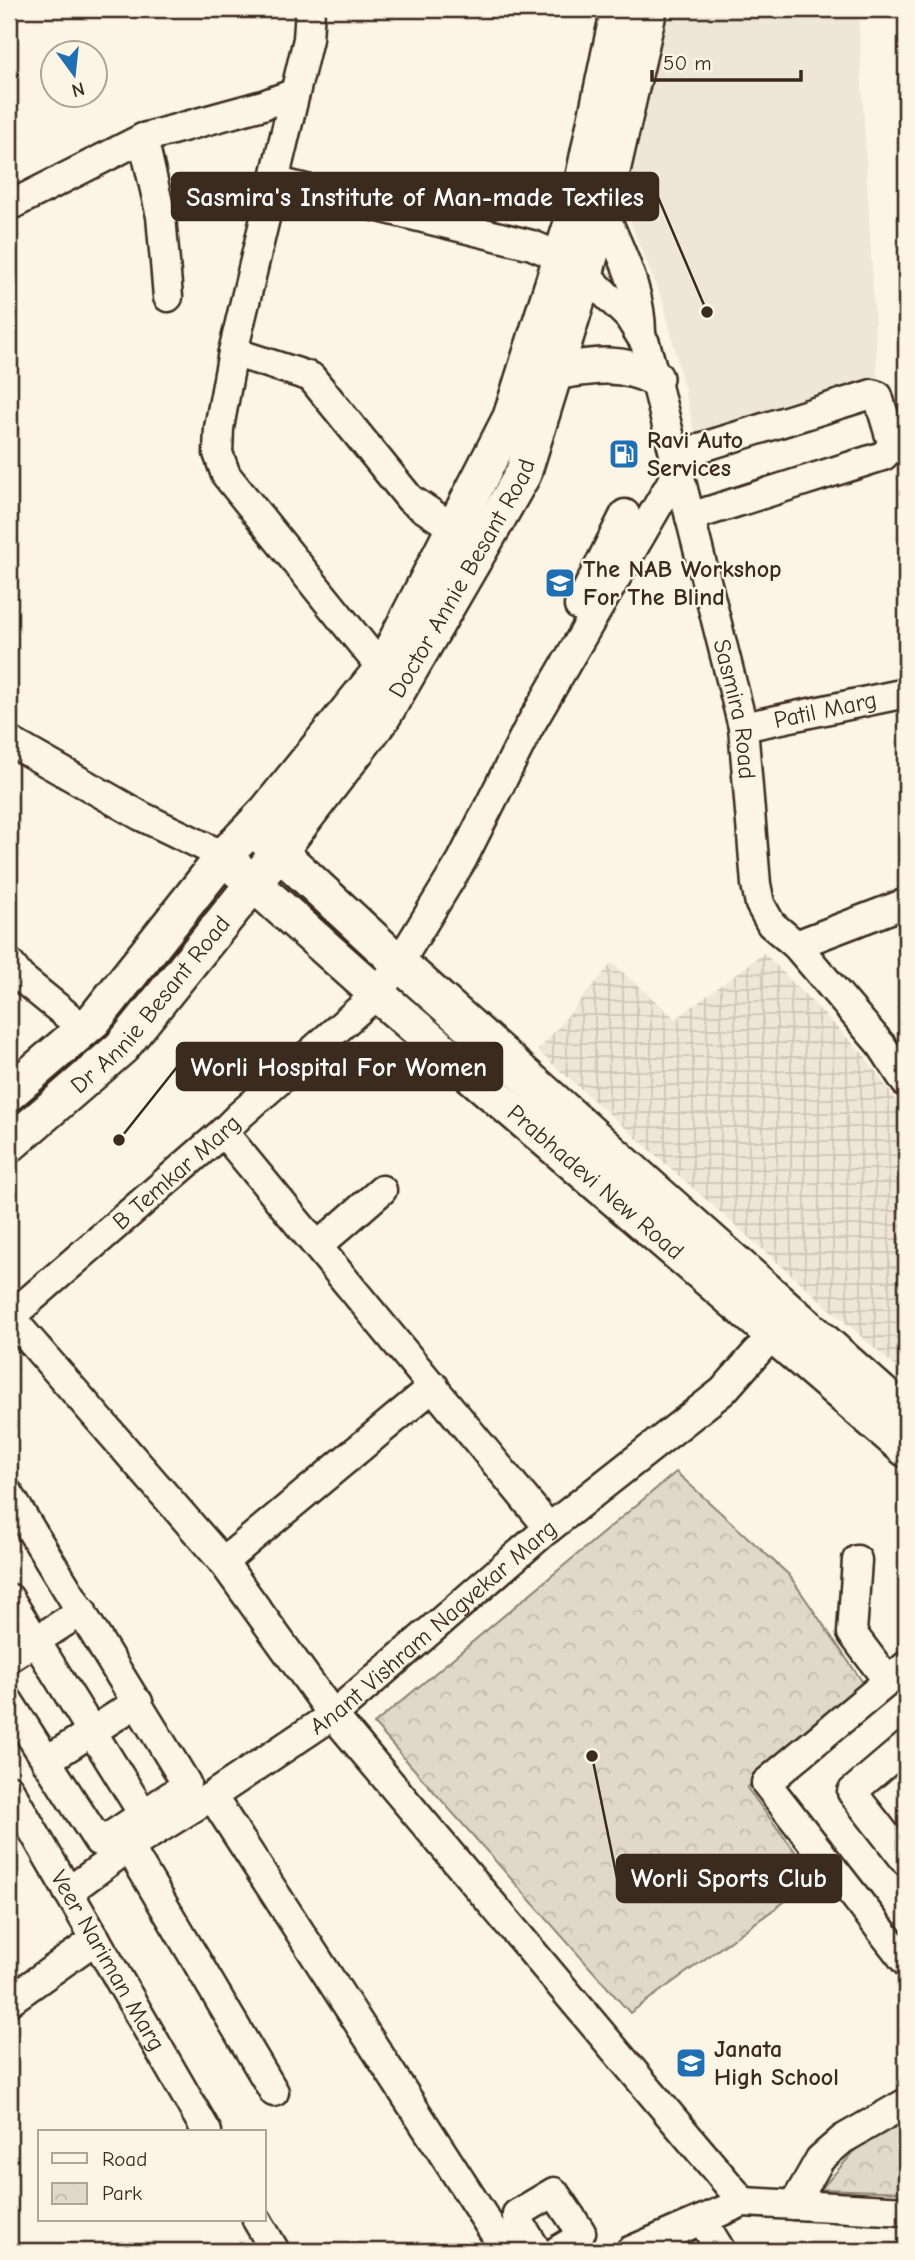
<svg xmlns="http://www.w3.org/2000/svg" width="915" height="2260" viewBox="0 0 915 2260" font-family="'Comic Neue',sans-serif">
<defs>
<pattern id="industrial-grid" width="8" height="8" patternUnits="userSpaceOnUse" patternTransform="scale(1.75)"><rect width="8" height="8" fill="#eee6d6"/><path d="M0 4h8M4 0v8" fill="none" stroke="#cdc5b7"/></pattern>
<pattern id="park-crowns" width="20" height="18" patternUnits="userSpaceOnUse" patternTransform="scale(1.75)"><rect width="20" height="18" fill="#e0d8c8"/><path d="M2 6a3 3 0 1 1 6 0M12 15a3 3 0 1 1 6 0" fill="none" stroke="#c1baab"/></pattern>
</defs>
<rect width="100%" height="100%" fill="#fcf5e5"/>
<filter id="ink" filterUnits="userSpaceOnUse"><feTurbulence type="fractalNoise" baseFrequency=".0143" numOctaves="2"/><feDisplacementMap in="SourceGraphic" scale="14" xChannelSelector="R" yChannelSelector="G"/><feConvolveMatrix kernelMatrix="1 2 1 2 8 2 1 2 1" color-interpolation-filters="sRGB"/></filter>
<g filter="url(#ink)">
<path fill="#eee6d6" d="M664,9H858L878,385L697,443L664,304L632,227L624,181Z"/>
<path fill="url(#industrial-grid)" d="M764,953L864,1055L906,1115V1376L538,1051L612,963L676,1019Z"/>
<g fill="url(#park-crowns)" stroke="#8e8173" stroke-width="2">
<path d="M676,1472L789,1575L864,1684L747,1788L816,1879L630,2013L374,1724Z"/>
<path d="M906,2120V2192L821,2189L859,2146Z"/>
</g>
<g fill="none" stroke-linecap="round" stroke-linejoin="round">
<g stroke="#3b2a1e" stroke-width="33">
<g id="minor">
<path d="M310,9L308,39L233,352L219,428L218,453L226,475L382,669"/>
<path d="M143,138L161,216L168,297"/>
<path id="s1" d="M274,181L532,245L563,258L585,274L629,317L645,343L655,378L743,727L756,884L760,904L771,924L796,945L882,1046L906,1083"/>
<path d="M9,206L143,138L263,105L295,93"/>
<path d="M603,210C619,250 641,289 641,333"/>
<path d="M233,352L311,377L410,499L455,529"/>
<path d="M674,456L872,394L878,396L893,446L883,456L690,517"/>
<path d="M579,606L625,514"/>
<path id="s2" d="M743,727L906,693"/>
<path d="M9,741L141,816L224,856"/>
<path d="M796,945L906,903"/>
<path d="M9,963L20,977L84,1029"/>
<path d="M223,1132L549,1528"/>
<path d="M318,1246L382,1190"/>
<path d="M10,1317L223,1562L333,1715L743,2202"/>
<path id="s3" d="M9,1318L223,1132L240,1115L377,994L399,963L462,860L528,729L678,471"/>
<path d="M9,1494L186,1783L184,1787L105,1840L98,1841L9,1702"/>
<path d="M857,1560L852,1633L888,1681"/>
<path d="M223,1562L434,1386"/>
<path d="M9,1598L153,1830"/>
<path d="M9,1658L82,1611"/>
<path d="M906,1666L766,1783L906,1962"/>
<path d="M906,1746L852,1792L906,1861"/>
<path d="M46,1761L138,1702"/>
<path id="s4" d="M9,1789L207,2132"/>
<path d="M212,1796L506,2251"/>
<path d="M129,1847L274,2092"/>
<path id="s5" d="M68,1892L129,1847L212,1796L333,1715L544,1532L723,1391L773,1334"/>
<path d="M9,2001L96,1939"/>
<path d="M794,2205L820,2159L843,2139L906,2103"/>
<path d="M257,2220L275,2251"/>
<path d="M702,2220L721,2251"/>
<path d="M537,2251L517,2218V2214L554,2192L581,2232L577,2239L557,2251"/>
<path d="M630,2251L743,2202L906,2211"/>
</g>
</g>
<g stroke="#3b2a1e" stroke-width="40">
<g id="major">
<path d="M554,372C592,366 619,360 655,378"/>
<path d="M263,837L399,963L906,1415"/>
<path id="s6" d="M237,869L377,994L906,1449"/>
<path d="M9,1093L94,1020L224,856L267,811L382,669L511,417L578,204L619,9"/>
<path id="s7" d="M9,1145L121,1048L278,853L383,716L494,525L523,474L585,274L603,210L649,9"/>
</g>
</g>
<use href="#minor" stroke="#fcf5e5" stroke-width="28"/>
<use href="#major" stroke="#fcf5e5" stroke-width="35"/>
</g>
</g>
<defs>
<g id="fuel-square" transform="scale(1.575)"><rect x="-9" y="-9" width="18" height="18" rx="4" fill="#1f6fb2" stroke="#fcf5e5"/><path d="M-5.5-6h7V0h2V4h1.3V-2.5L3-4.5l.8-.8L6-3V5H2.5V1h-1V6h-7ZM-4.2-4.7v3.2H.2V-4.7Z" fill="#fff"/></g>
<g id="university-square" transform="scale(1.575)"><rect x="-9" y="-9" width="18" height="18" rx="4" fill="#1f6fb2" stroke="#fcf5e5"/><path d="M0-5L7-2L0 1L-7-2ZM-4 1L0 2.5L4 1V4Q0 6-4 4Z" fill="#fff"/></g>
<g id="school-square" transform="scale(1.575)"><rect x="-9" y="-9" width="18" height="18" rx="4" fill="#1f6fb2" stroke="#fcf5e5"/><path d="M0-5L7-2L0 1L-7-2ZM-4 1L0 2.5L4 1V4Q0 6-4 4Z" fill="#fff"/></g>
</defs>
<g fill-rule="evenodd">
<use href="#fuel-square" x="624" y="454"/>
<use href="#university-square" x="560" y="583"/>
<use href="#school-square" x="691" y="2063"/>
</g>
<g text-anchor="middle" stroke-width="5" stroke-linejoin="round" paint-order="stroke">
<g font-size="24" font-weight="bold" fill="#3b2a1e" stroke="#fcf5e5" text-anchor="start">
<text x="647" y="448">Ravi Auto<tspan x="647" dy="28">Services</tspan></text>
<text x="583" y="577">The NAB Workshop<tspan x="583" dy="28">For The Blind</tspan></text>
<text x="714" y="2057">Janata<tspan x="714" dy="28">High School</tspan></text>
</g>
<g font-size="24" fill="#3b2a1e" stroke="#fcf5e5">
<text dy="8" stroke="none"><textPath href="#s7" startOffset="730">Doctor Annie Besant Road</textPath></text>
<text dy="8" stroke="none"><textPath href="#s1" startOffset="796">Sasmira Road</textPath></text>
<text dy="8" stroke="none"><textPath href="#s2" startOffset="84">Patil Marg</textPath></text>
<text dy="8" stroke="none"><textPath href="#s7" startOffset="200">Dr Annie Besant Road</textPath></text>
<text dy="8" stroke="none"><textPath href="#s3" startOffset="222">B Temkar Marg</textPath></text>
<text dy="8" stroke="none"><textPath href="#s6" startOffset="476">Prabhadevi New Road</textPath></text>
<text dy="8" stroke="none"><textPath href="#s5" startOffset="452">Anant Vishram Nagvekar Marg</textPath></text>
<text dy="8" stroke="none"><textPath href="#s4" startOffset="198">Veer Nariman Marg</textPath></text>
</g>
</g>
<path fill="none" stroke="#3b2a1e" stroke-width="2.5" d="M707 312L658 197M119 1140L177 1067M592 1756L617 1878"/>
<g fill="#3b2a1e" stroke="#fcf5e5" stroke-width="2.5">
<circle cx="707" cy="312" r="7"/>
<circle cx="119" cy="1140" r="7"/>
<circle cx="592" cy="1756" r="7"/>
</g>
<g fill="#3b2a1e" stroke="#3b2a1e" stroke-width="2.5">
<rect x="172" y="173" width="486" height="47" rx="7"/>
<rect x="177" y="1043" width="325" height="47" rx="7"/>
<rect x="617" y="1855" width="224" height="47" rx="7"/>
</g>
<g font-size="26" text-anchor="middle" font-weight="bold" fill="#fff">
<text x="415" y="206">Sasmira's Institute of Man-made Textiles</text>
<text x="339" y="1076">Worli Hospital For Women</text>
<text x="729" y="1887">Worli Sports Club</text>
</g>
<rect width="915" height="2260" fill="none" stroke="#fcf5e5" stroke-width="35"/>
<rect x="18" y="18" width="880" height="2225" fill="none" stroke="#3b2a1e" stroke-width="2.5" filter="url(#ink)"/>
<rect x="38" y="2130" width="228" height="91" fill="#fcf5e5" stroke="#afa495" stroke-width="2"/>
<rect x="52" y="2153" width="35" height="10" fill="#fcf5e5" stroke="#afa495" stroke-width="2"/>
<text x="102" y="2166" font-size="21" fill="#3b2a1e">Road</text>
<rect x="52" y="2183" width="35" height="21" fill="url(#park-crowns)" stroke="#afa495" stroke-width="2"/>
<text x="102" y="2200" font-size="21" fill="#3b2a1e">Park</text>
<g transform="translate(74 74) rotate(165)"><circle r="33" fill="#fcf5e5" stroke="#afa495" stroke-width="2"/>
<path d="M0-5L12 26L0 18L-12 26Z" fill="#1f6fb2"/>
<text y="-10" font-size="19" font-weight="bold" text-anchor="middle" fill="#3b2a1e">N</text>
</g>
<path d="M652 70v10h149v-10" fill="none" stroke="#3b2a1e" stroke-width="3.5"/>
<text x="663" y="70" font-size="21" fill="#3b2a1e" stroke="#fcf5e5" stroke-width="5" paint-order="stroke">50 m</text>
</svg>
